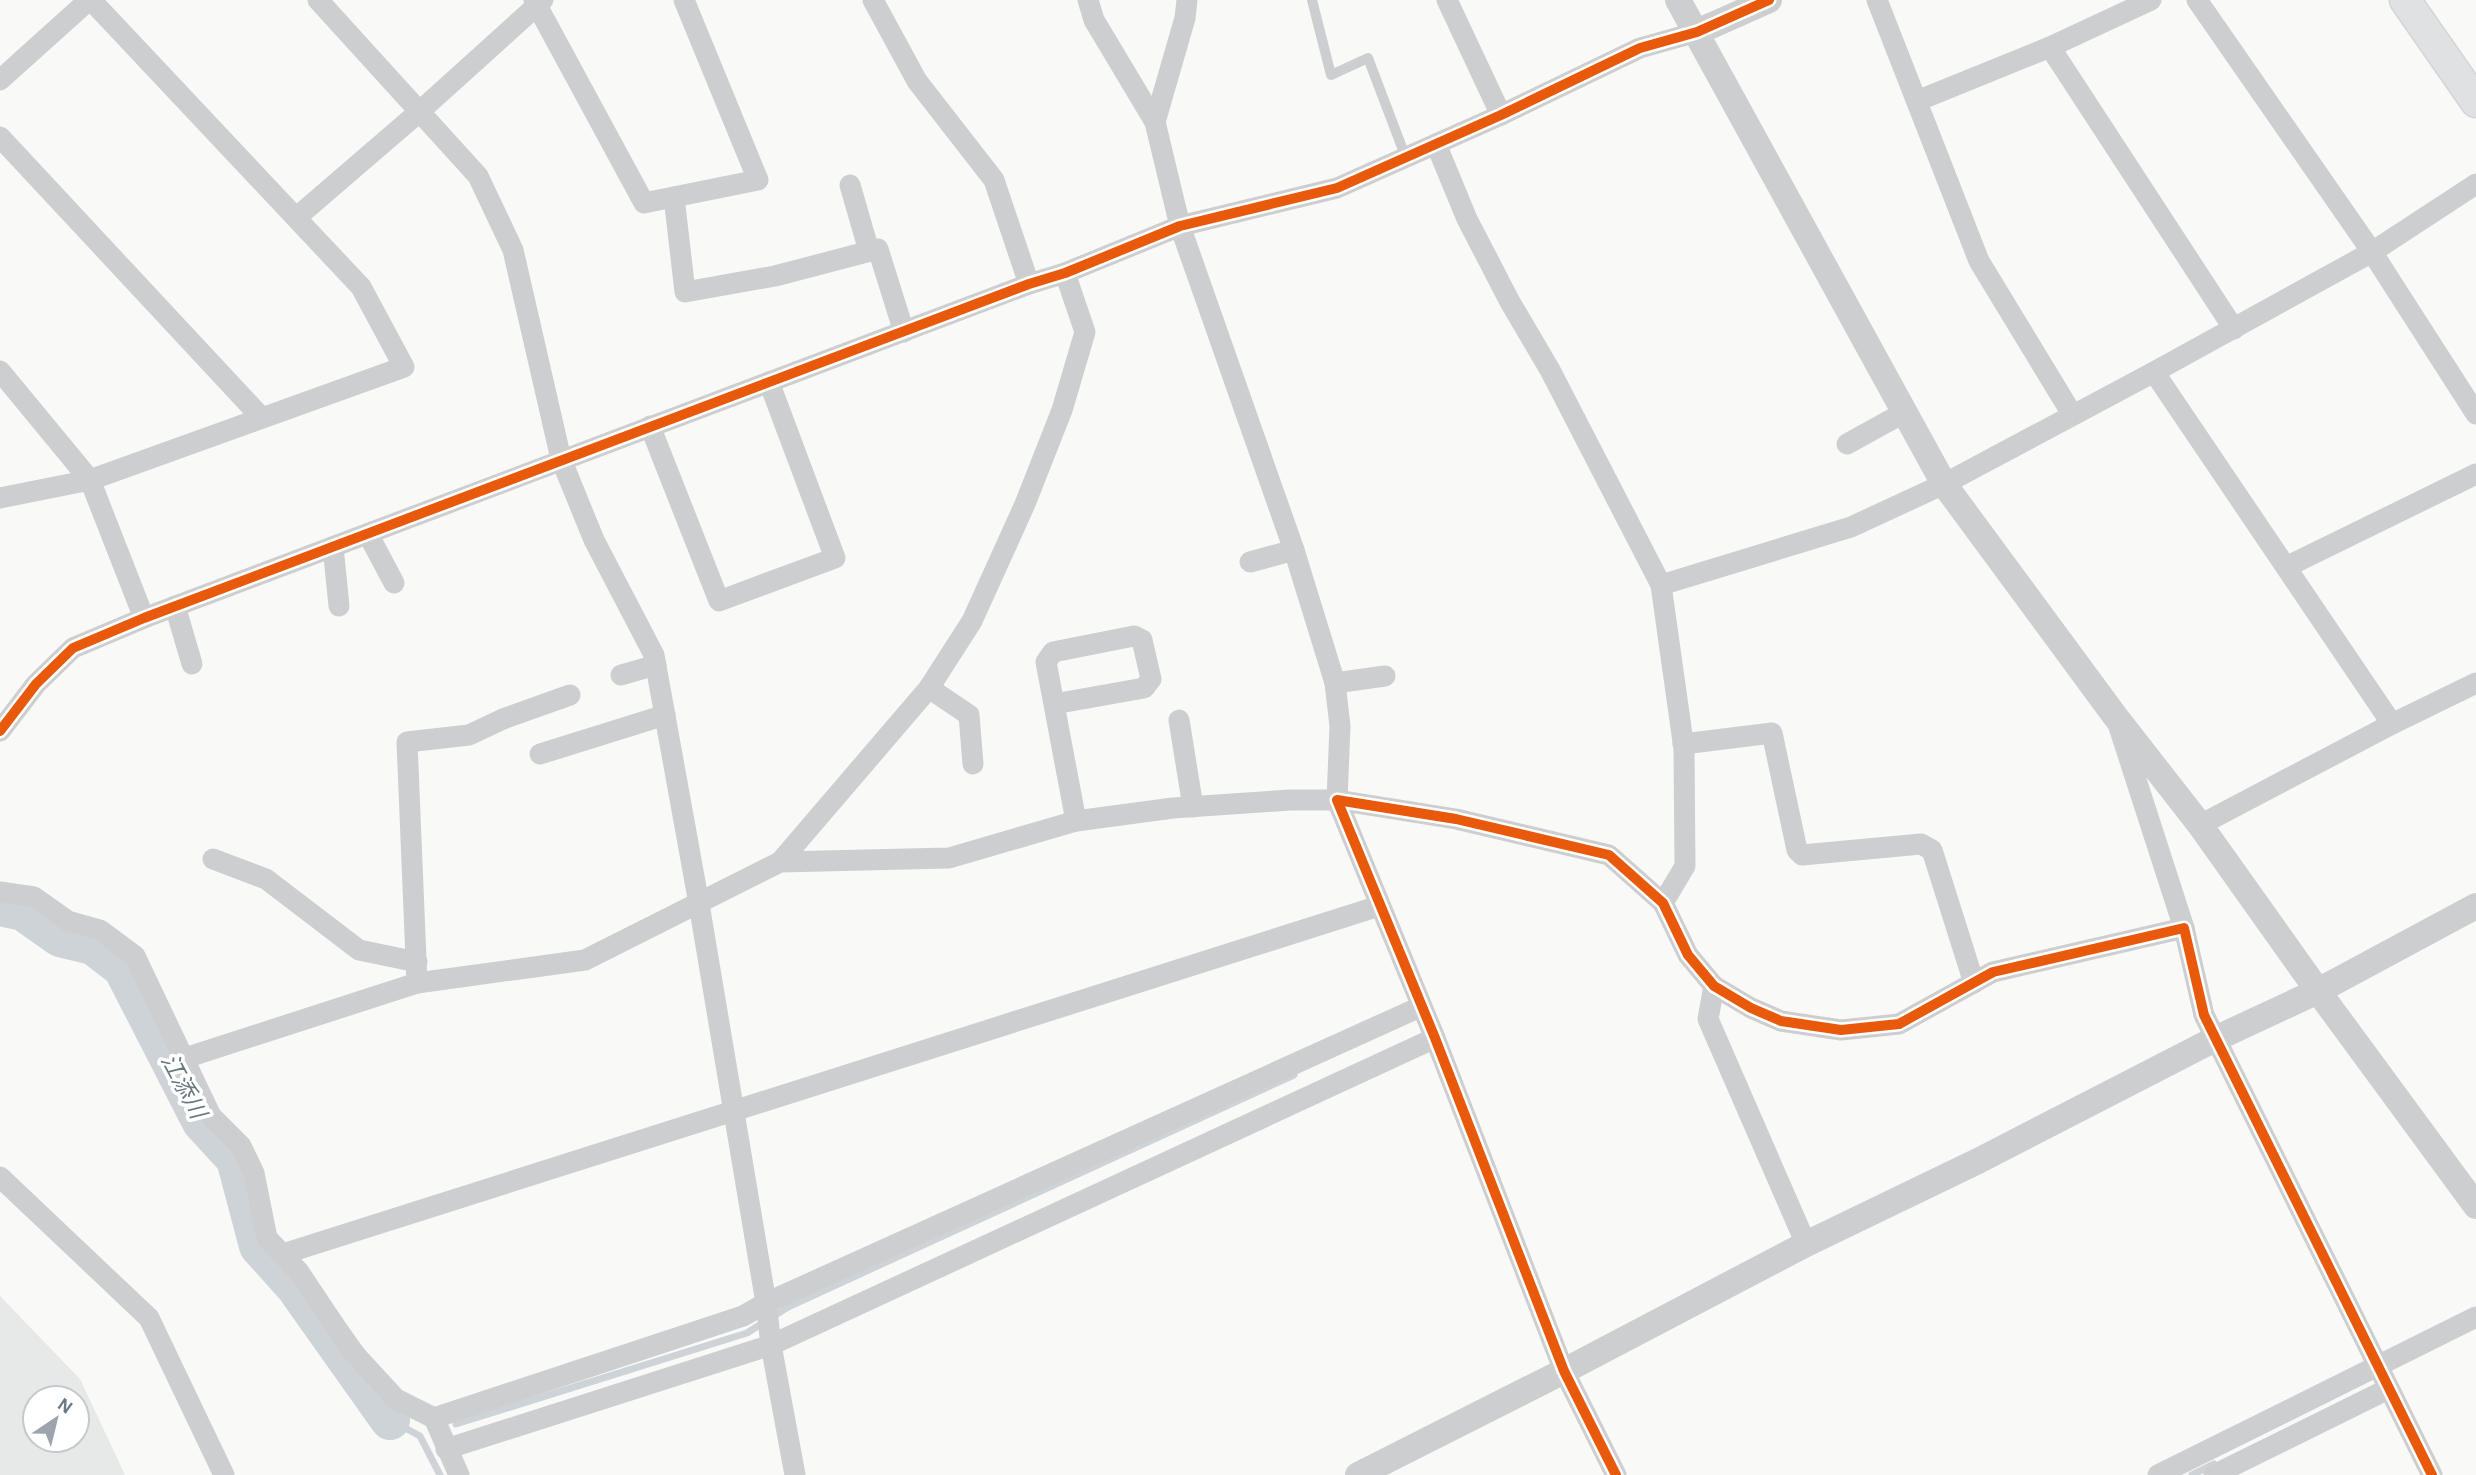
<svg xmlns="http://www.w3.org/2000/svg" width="2476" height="1475" viewBox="0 0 2476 1475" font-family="'Alegreya Sans','Noto Sans JP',sans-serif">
<rect width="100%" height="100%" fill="#f9f9f8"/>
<path fill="#e7e9e9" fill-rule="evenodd" d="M0,1296L80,1379L125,1475H0ZM35,1398H77V1440H35Z"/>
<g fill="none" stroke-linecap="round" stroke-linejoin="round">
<g stroke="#ced3d7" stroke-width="7">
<path d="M390,1420L420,1436L440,1475"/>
<path d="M456,1424L747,1333L788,1307L1294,1075"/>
<path d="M2192,1475L2214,1464"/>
</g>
<path stroke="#ced3d7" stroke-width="40" d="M0,906L23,911L60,937L93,945L123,968L202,1122L236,1159L259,1246L295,1286L390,1420"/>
<g stroke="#d5d5d5" stroke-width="33">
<path id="secondary" d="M2405,0L2476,102"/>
</g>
<path stroke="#cdcecf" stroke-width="10" d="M1312,0L1331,75L1368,58L1406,158"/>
<g stroke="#cdcecf" stroke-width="21">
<path d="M318,0L478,176L513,250L561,459L594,540L654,655L699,904L766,1303L771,1345L795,1475"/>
<path d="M534,0L644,203L758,180L684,0"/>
<path d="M873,0L917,81L994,180L1029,284"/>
<path d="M1447,0L1501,115"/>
<path d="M1877,0L1979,261L2072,414"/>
<path d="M2197,0L2372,252L2476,414"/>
<path d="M2050,47L2234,329"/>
<path d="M0,80L89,0"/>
<path d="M1917,101L2050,47L2151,0"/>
<path d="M1155,122L1185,18L1187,0"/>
<path d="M0,137L261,417"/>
<path d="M1436,144L1467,219L1510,302L1550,370L1661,585L1684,749L1685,866L1663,903"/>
<path d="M850,185L869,251"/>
<path d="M674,197L685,292L775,276L878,249L904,332"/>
<path d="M297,217L419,112L543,0"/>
<path d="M0,371L90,480L144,618"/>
<path d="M2154,372L2392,724"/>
<path d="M650,426L719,601L835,558L769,382"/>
<path d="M1847,444L1905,412"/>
<path d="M0,498L90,480L404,367L361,287L91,0"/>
<path d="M368,534L394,583"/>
<path d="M333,547L339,606"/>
<path d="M1250,562L1294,550"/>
<path d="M2286,567L2476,474"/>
<path d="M1661,585L1851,527L1944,484L2154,372L2372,252L2476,184"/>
<path d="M175,606L192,664"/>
<path d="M621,675L656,665"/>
<path d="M1335,683L1385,676"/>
<path d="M929,688L969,715L973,764"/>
<path d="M1054,704L1144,688L1151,679L1142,640L1134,636L1053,652L1046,662L1076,821"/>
<path d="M1179,720L1193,807"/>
<path d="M2119,727L2184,928"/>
<path d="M0,731L36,684L73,648L144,618L1029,284L1065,273L1180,226L1337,188L1501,115L1640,48L1697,32"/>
<path d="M1683,744L1772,733L1797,850L1802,855L1921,844L1932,850L1974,983"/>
<path d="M540,754L665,715"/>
<path d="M2200,825L2392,724L2476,683"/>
<path d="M213,859L266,879L359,950L417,962"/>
<path d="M780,862L929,688L972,621L1025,504L1062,410L1085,332L1065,273"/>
<path d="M0,892L34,897L68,921L100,930L135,956L211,1116L241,1146L254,1173L267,1238L299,1272L351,1350L396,1399L434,1418L459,1475"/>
<path d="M417,983L585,960L780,862L949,858L1076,821L1173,808L1290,800H1337L1340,726L1335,683L1294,550L1180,226L1155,122L1094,20L1088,0"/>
<path d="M1714,986L1708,1019L1806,1244"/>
<path d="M185,1058L417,983L407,742L469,735L503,719L570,695"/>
<path d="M0,1177L149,1318L224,1475"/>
<path d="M283,1254L1379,906"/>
<path d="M434,1418L743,1316L766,1303L1420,1007"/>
<path d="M446,1449L771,1345L1435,1038"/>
<path d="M1616,1475L1564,1371L1435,1038L1337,800L1456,819L1609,855L1663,903L1688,955L1714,986L1751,1008L1781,1021L1841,1030L1899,1024L1993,972L2184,928L2204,1015L2432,1475"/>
<path d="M2158,1475L2476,1317"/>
<path d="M2214,1475L2388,1389"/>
</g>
<g stroke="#cdcecf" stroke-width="26">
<path d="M1678,0L1944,484L2115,716L2200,825L2318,991L2476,1206"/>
<path d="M1697,32L1769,0"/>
<path d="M1358,1475L1564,1371L1806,1244L1978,1161L2215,1039L2318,991L2476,906"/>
</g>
<use href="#secondary" stroke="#e0e1e2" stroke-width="30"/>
<g stroke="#fff" stroke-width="15">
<g id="cycleway">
<path d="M0,731L36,684L73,648L144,618L1029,284L1065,273L1180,226L1337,188L1501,115L1640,48L1697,32L1769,0"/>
<path d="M1616,1475L1564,1371L1435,1038L1337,800L1456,819L1609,855L1663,903L1688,955L1714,986L1751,1008L1781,1021L1841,1030L1899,1024L1993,972L2184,928L2204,1015L2432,1475"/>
</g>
</g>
<use href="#cycleway" stroke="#e8590c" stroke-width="10"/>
</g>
<g text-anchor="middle" stroke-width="7" stroke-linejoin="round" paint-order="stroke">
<g font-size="23" font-style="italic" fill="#68777f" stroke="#fff">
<text transform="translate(184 1086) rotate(62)" y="8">江添川</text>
</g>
</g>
<g transform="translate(56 1419) rotate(35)"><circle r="33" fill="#ffffff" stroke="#c4c9ce" stroke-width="2"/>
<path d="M0-5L12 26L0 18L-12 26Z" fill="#9da4ad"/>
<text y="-10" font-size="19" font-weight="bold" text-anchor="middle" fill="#6c7784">N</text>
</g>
</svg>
